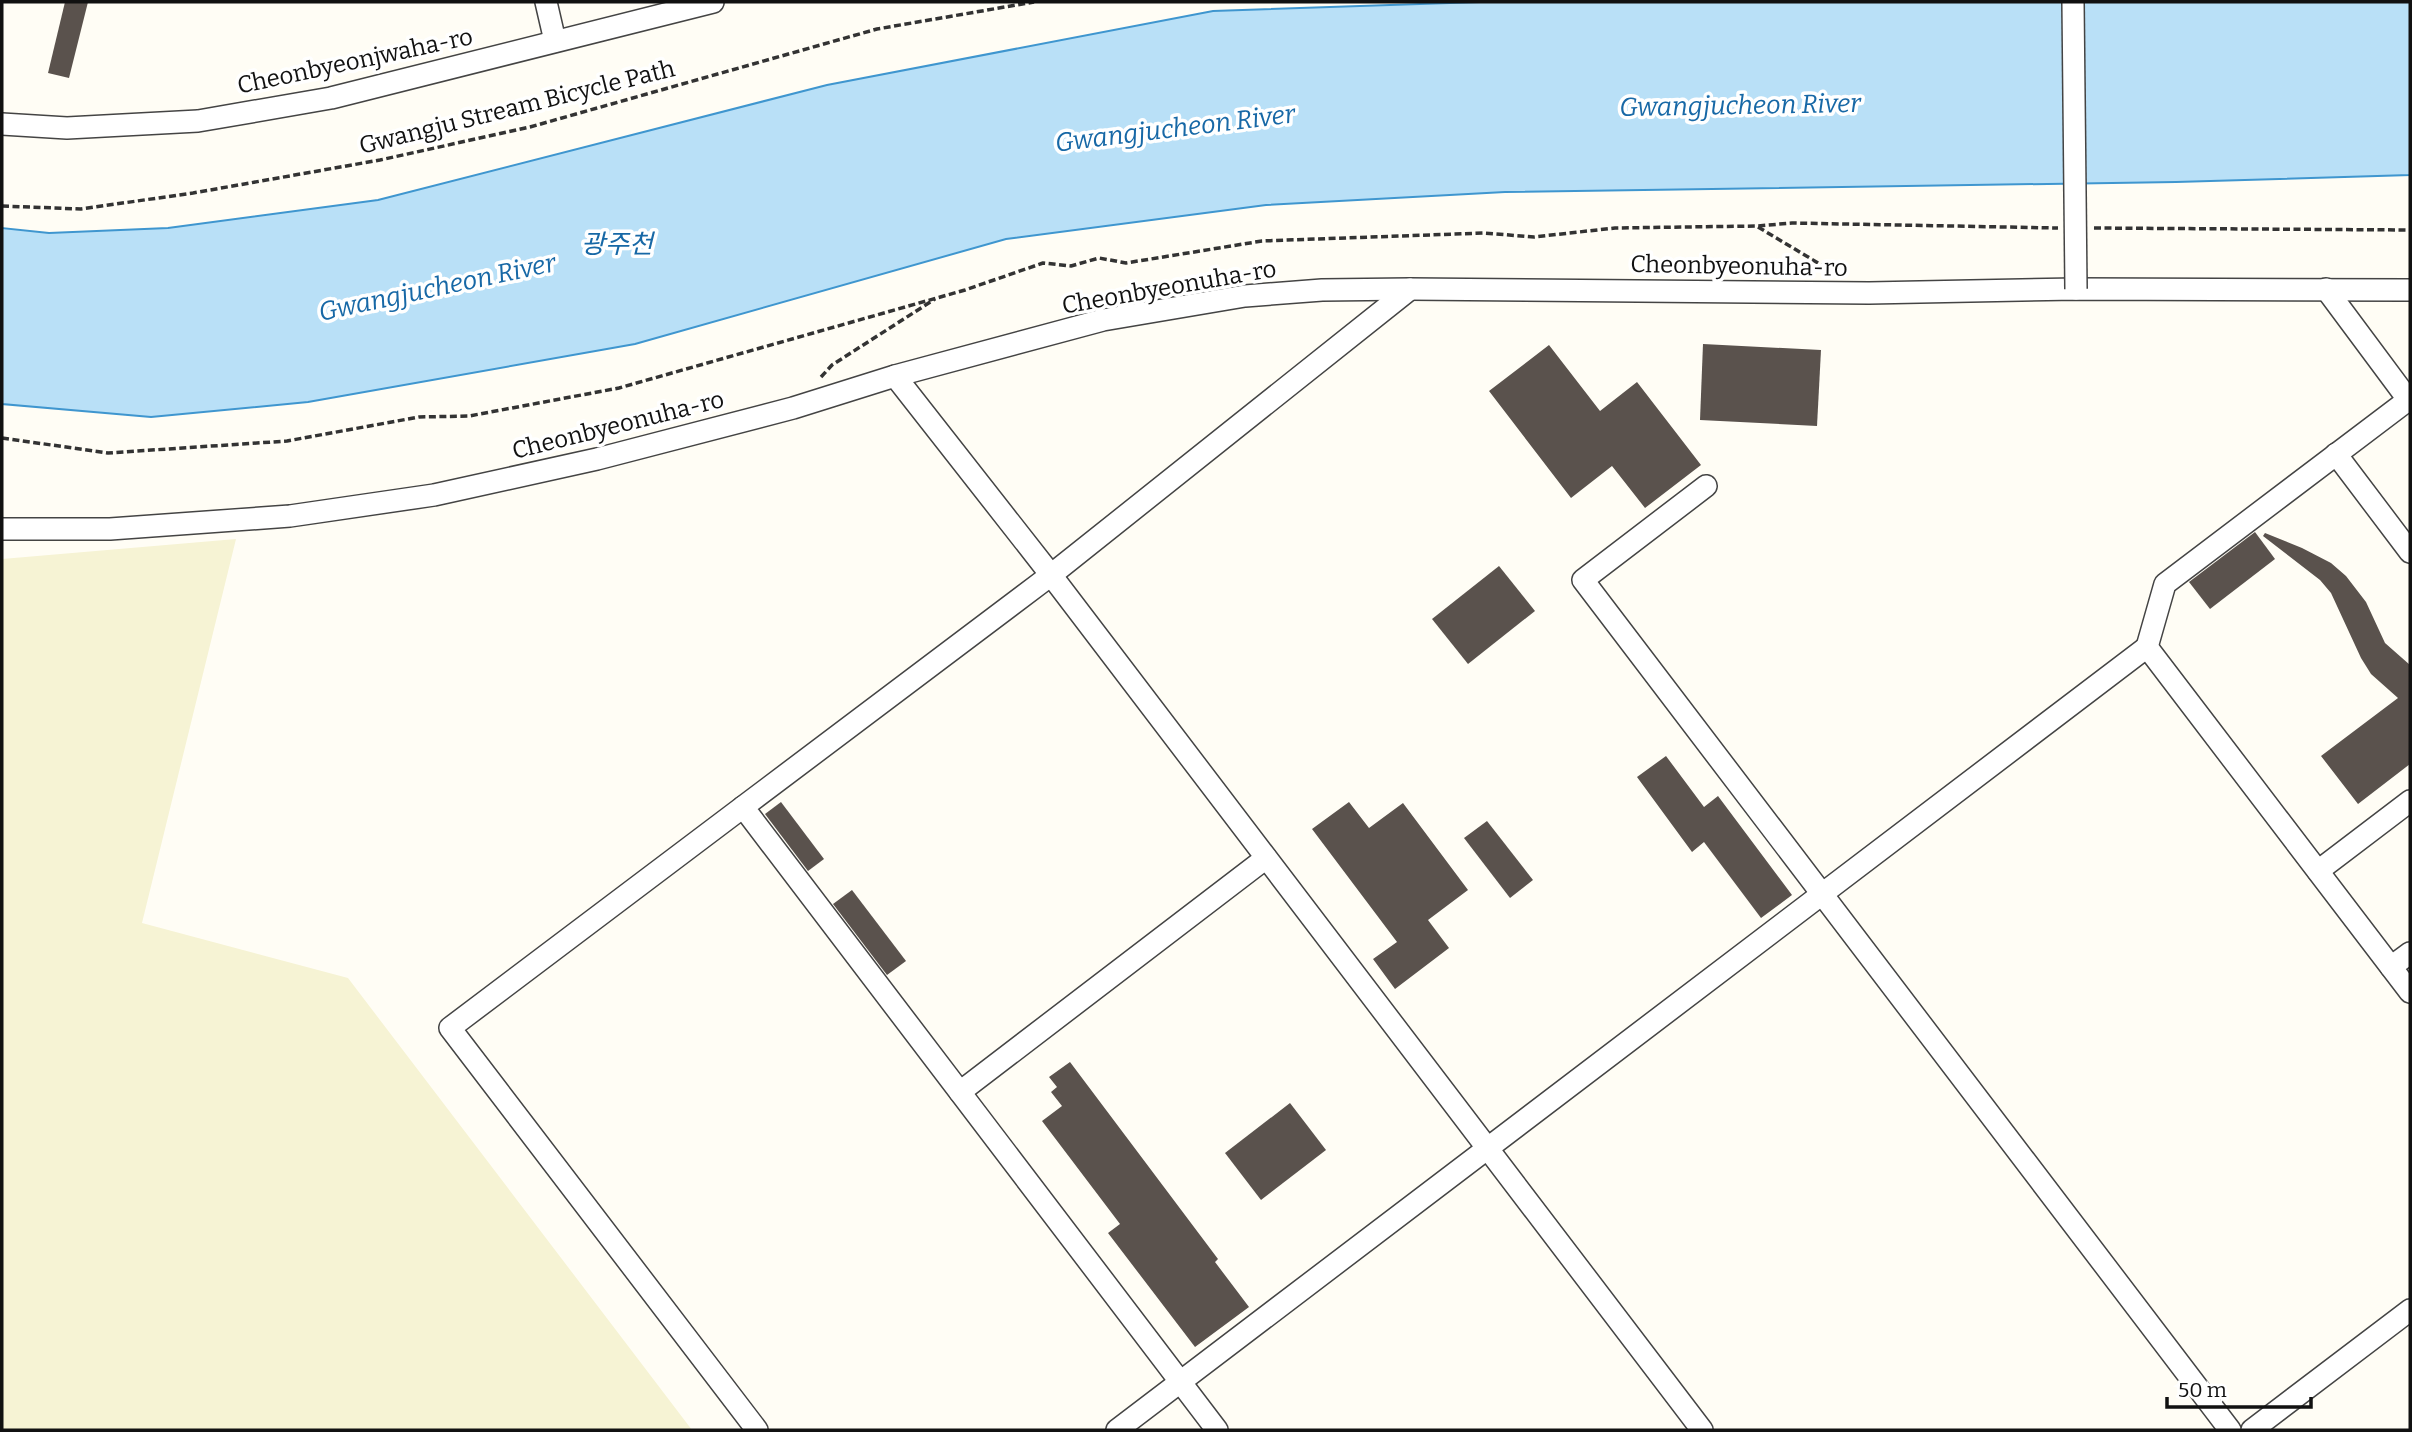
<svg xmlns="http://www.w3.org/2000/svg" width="2412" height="1432" viewBox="0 0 2412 1432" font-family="Bitter,'Noto Sans KR',serif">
<rect width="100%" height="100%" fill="#fffdf5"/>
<path fill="#f6f3d4" d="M236,539L142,923L348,978L692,1430H2V559Z"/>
<path fill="#b9e0f7" stroke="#3f96cf" stroke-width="2" d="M1480,2H2410V175L2176,182L1505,192L1266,205L1006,239L635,344L308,402L151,417L2,404V228L49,233L168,228L378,200L827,85L1213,11Z"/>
<g fill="#5a524d">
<path d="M65,2H88L69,78L48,73Z"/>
<path d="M1703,344L1821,350L1817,426L1700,420Z"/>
<path d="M1549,345L1600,411L1637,382L1701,465L1645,508L1612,466L1571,498L1489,391Z"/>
<path d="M2255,532L2275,559L2210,609L2189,582Z"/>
<path d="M2265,533L2302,548L2331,563L2346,576L2366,602L2385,643L2410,665V764L2358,804L2321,756L2398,698L2371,674L2361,658L2331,593L2320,580L2263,536Z"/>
<path d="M1499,566L1535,611L1468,664L1432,619Z"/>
<path d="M1666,756L1704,807L1718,796L1792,895L1761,918L1704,842L1692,852L1637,777Z"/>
<path d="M781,802L824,859L808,871L765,814Z"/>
<path d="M1349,802L1369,828L1403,803L1468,890L1428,920L1449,948L1395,989L1373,959L1397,942L1312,829Z"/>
<path d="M1487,821L1533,880L1510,898L1464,838Z"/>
<path d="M852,890L906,961L887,975L833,904Z"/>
<path d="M1070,1062L1218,1259L1215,1262L1249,1307L1195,1347L1108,1233L1120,1224L1042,1121L1062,1106L1051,1092L1057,1087L1049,1077Z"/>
<path d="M1290,1103L1326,1150L1261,1200L1225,1153Z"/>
</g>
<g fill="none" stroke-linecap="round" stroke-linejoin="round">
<g stroke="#444" stroke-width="24">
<g id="minor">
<path d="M546,2L555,41"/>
<path d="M2,124L67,128L198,121L331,98L713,2"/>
<path d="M2326,289L2410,402"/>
<path d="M895,376L1051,575L1702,1430"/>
<path d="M2336,454L2410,552"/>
<path d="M1706,486L1583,580L2230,1430"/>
<path d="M2,529H110L290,516L434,495L597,459L793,408L895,376L1103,320L1245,296L1322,290L1410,289L1869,293L2076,289L2410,290"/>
<path d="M2147,647L2165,584L2408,400"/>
<path d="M743,807L450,1028L757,1430"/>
<path d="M2318,871L2410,801"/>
<path d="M2391,967L2410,953"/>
<path d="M960,1092L1266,858"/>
<path d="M1117,1430L2147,647L2410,992"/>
<path d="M1217,1430L743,807L1051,575L1410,289"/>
<path d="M2252,1430L2410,1310"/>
</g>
</g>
<g stroke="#333" stroke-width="3.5" stroke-dasharray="7 3.5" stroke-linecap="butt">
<path d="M2,206L81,209L193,193L380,160L530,127L877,29L1034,2"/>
<path d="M1758,227L1833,272"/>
<path d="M2094,228L2410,230"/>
<path d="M821,377L832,365L935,299"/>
<path d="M2,438L108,453L287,441L419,417L469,416L619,388L965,290L1043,263L1071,266L1099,258L1126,263L1262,241L1484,233L1534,237L1615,228L1757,226L1792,223L2058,228"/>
</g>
<use href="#minor" stroke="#fff" stroke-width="21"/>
<g stroke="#444" stroke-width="24" stroke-linecap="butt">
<path id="minor-bridge" d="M2073,2L2076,289"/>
</g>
<use href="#minor-bridge" stroke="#fff" stroke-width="21"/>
</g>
<g text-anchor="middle" stroke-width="7" stroke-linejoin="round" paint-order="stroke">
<g font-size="24" fill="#111" stroke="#fff">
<text transform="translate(355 61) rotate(-12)" y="8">Cheonbyeonjwaha-ro</text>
<text transform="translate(517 107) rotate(-14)" y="8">Gwangju Stream Bicycle Path</text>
<text transform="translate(1739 266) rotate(1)" y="8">Cheonbyeonuha-ro</text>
<text transform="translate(1169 287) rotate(-10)" y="8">Cheonbyeonuha-ro</text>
<text transform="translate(618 425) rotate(-14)" y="8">Cheonbyeonuha-ro</text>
</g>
<g font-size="26" font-style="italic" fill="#1768a6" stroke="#fff">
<text transform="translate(1740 105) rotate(-1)" y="9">Gwangjucheon River</text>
<text transform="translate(1175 128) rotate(-7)" y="9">Gwangjucheon River</text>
<text x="617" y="253">광주천</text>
<text transform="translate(437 287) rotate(-12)" y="9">Gwangjucheon River</text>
</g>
</g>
<rect width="2412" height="1432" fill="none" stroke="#111111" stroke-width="7"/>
<path d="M2167 1397v10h144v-10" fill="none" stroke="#111111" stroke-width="3.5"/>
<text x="2178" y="1397" font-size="21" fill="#111111" stroke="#ffffff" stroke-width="5" paint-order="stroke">50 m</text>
</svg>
